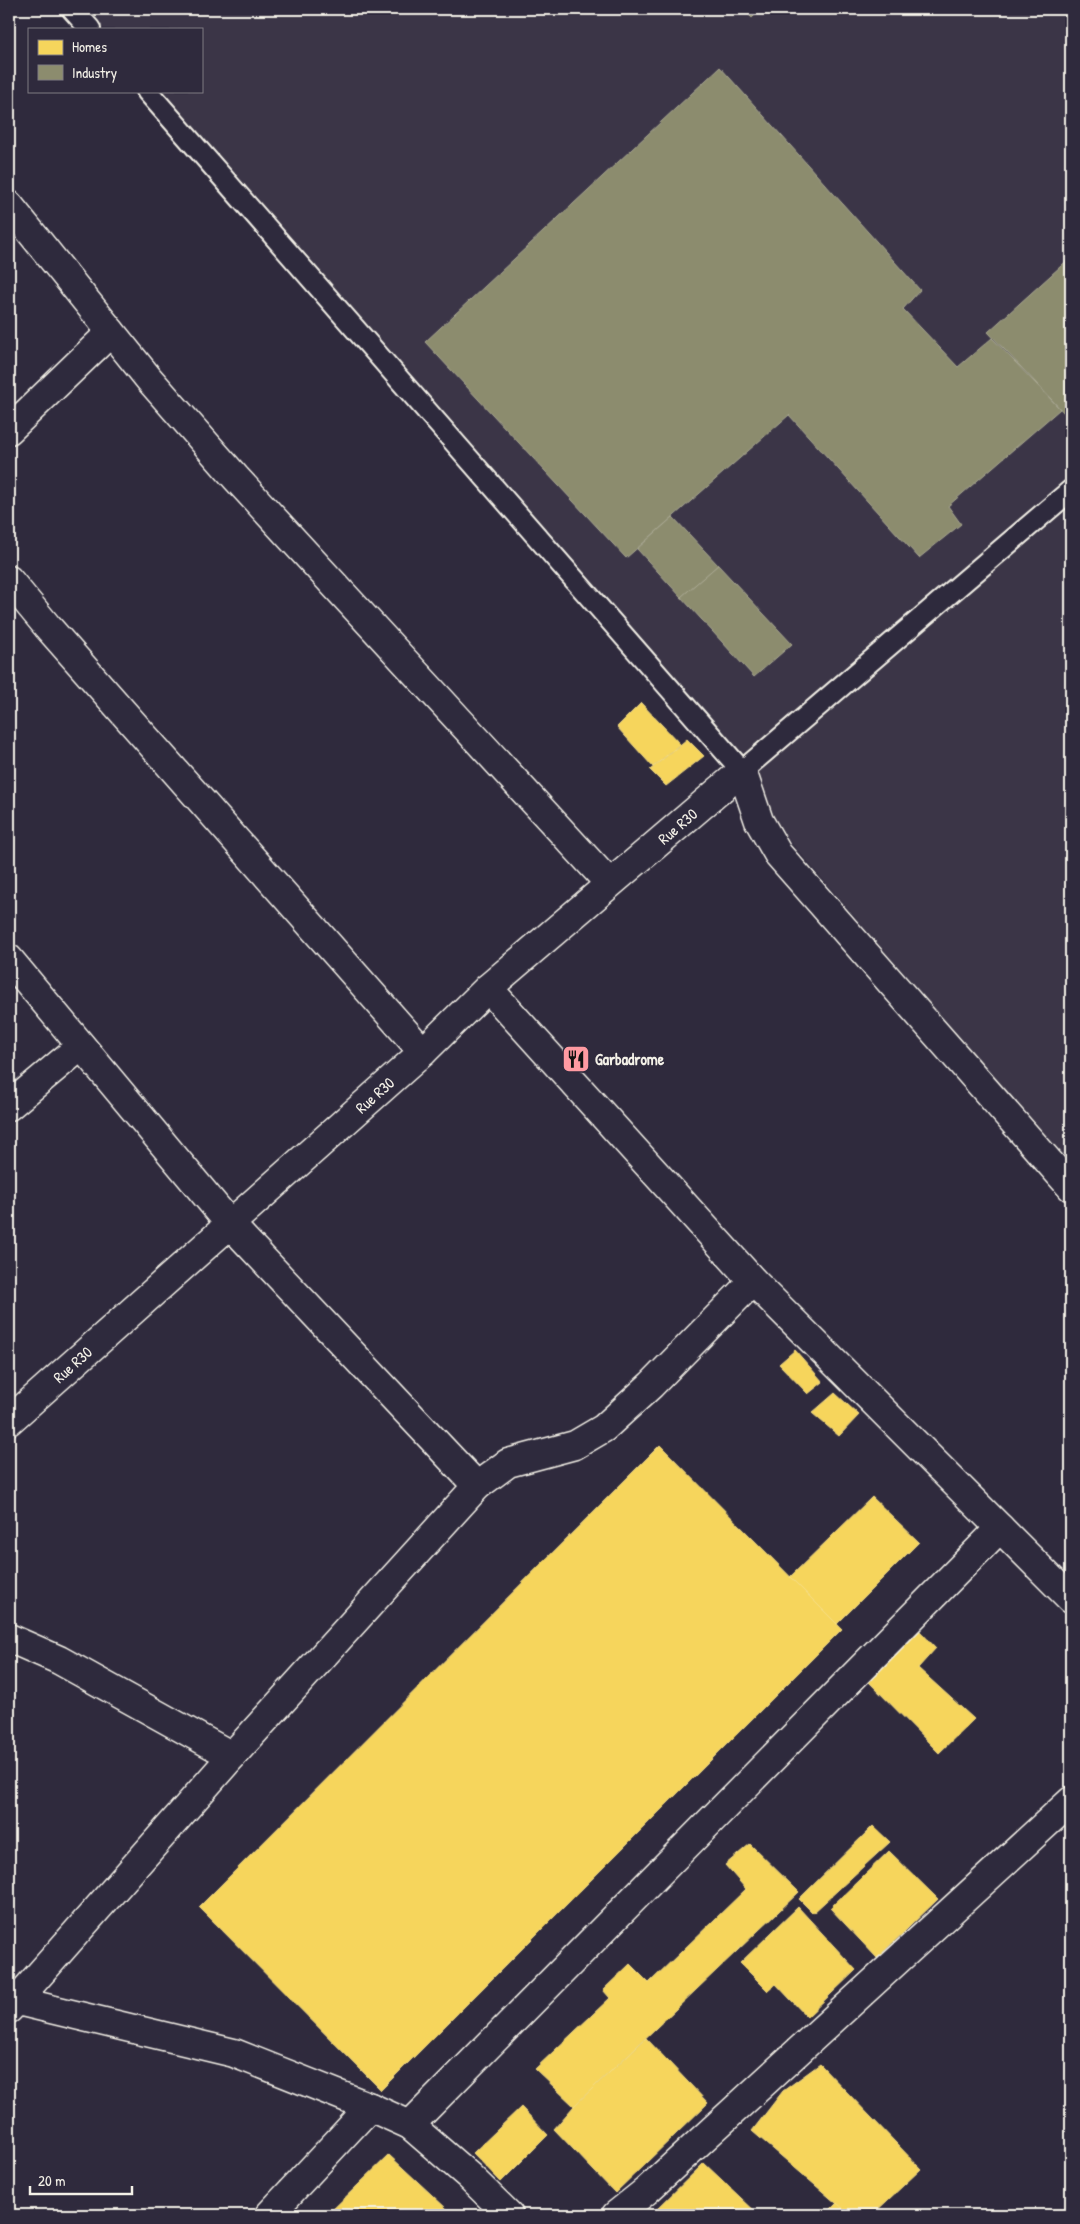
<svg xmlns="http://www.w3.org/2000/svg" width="1080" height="2224" viewBox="0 0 1080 2224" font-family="'Patrick Hand',sans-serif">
<rect width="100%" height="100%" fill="#2f2a3d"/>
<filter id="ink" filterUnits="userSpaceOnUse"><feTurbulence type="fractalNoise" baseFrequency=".02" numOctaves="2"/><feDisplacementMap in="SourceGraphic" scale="10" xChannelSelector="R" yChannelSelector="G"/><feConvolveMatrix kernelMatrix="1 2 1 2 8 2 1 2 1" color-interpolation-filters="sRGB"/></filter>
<g filter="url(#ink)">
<path fill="#3b3647" d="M71,9H1071V1167L142,91H201V29H88Z"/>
<g fill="#f6d55c" stroke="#f5dd86">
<path d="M641,703L680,744L653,767L617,727Z"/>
<path d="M687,739L704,756L666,786L650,770Z"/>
<path d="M795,1350L823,1382L808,1394L779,1364Z"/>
<path d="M835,1393L859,1415L839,1436L812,1413Z"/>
<path d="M660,1445L842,1629L381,2090L199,1907Z"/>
<path d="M872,1497L919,1542L837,1624L790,1577Z"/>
<path d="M919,1630L936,1648L918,1668L974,1719L939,1753L868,1681Z"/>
<path d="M873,1826L890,1842L813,1913L799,1899Z"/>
<path d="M750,1844L799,1892L574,2106L535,2069L610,1998L603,1990L630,1964L649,1983L746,1889L725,1865Z"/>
<path d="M889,1851L938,1899L877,1958L830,1908Z"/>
<path d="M798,1907L856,1970L807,2017L776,1984L768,1991L740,1963Z"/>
<path d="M646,2038L708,2103L615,2193L554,2129L574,2106Z"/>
<path d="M820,2064L921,2169L872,2215H850L752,2131L783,2091Z"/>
<path d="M521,2107L548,2135L501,2182L473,2153Z"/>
<path d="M389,2155L447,2209L440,2215H327Z"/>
<path d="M704,2163L759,2215H651Z"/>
<path d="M837,2203L850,2215H825Z"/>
</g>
<g fill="#8c8c6e" stroke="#abaa93">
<path d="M743,9H761L752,18Z"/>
<path d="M720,67L920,290L903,309L958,367L992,338L1060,409L948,506L961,524L919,558L789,415L626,558L425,342Z"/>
<path d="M1071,257V413L1067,416L988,332Z"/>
<path d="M673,517L718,565L681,597L637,549Z"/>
<path d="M718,565L792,644L754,677L681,597Z"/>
</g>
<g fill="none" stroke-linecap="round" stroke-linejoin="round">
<g stroke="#f4f1e8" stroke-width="24">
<g id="service">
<path d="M72,9L90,29"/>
<path d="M147,91L742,771L1071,490"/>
</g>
</g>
<g stroke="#f4f1e8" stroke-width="31">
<g id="minor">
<path d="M9,205L149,379L236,478L609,883"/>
<path d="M9,430L111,332"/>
<path d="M9,580L47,626L423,1052"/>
<path d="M9,959L230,1224L477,1486"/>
<path d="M488,988L753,1281L1071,1599"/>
<path d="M9,1106L81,1046"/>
<path id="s1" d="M9,1421L423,1052L488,988L742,771L759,821L778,854L1071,1187"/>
<path d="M9,1638L59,1660L232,1756"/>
<path d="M9,1999L234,2053L370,2107L410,2125L469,2176L509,2215"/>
<path d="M9,2009L232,1756L477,1486L508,1463L575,1445L604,1428L651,1385L753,1281"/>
<path d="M410,2125L1000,1528"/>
<path d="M269,2215L370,2107"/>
<path d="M616,2215L646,2191L1071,1801"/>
</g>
</g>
<use href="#service" stroke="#2f2a3d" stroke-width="20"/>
<use href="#minor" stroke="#2f2a3d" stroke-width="28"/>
</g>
</g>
<defs>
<g id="restaurant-square" transform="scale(1.4375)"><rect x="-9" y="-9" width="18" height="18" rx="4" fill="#ff9aa2" stroke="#2f2a3d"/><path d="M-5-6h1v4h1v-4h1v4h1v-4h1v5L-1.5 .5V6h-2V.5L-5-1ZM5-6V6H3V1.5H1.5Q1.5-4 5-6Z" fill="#111"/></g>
</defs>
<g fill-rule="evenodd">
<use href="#restaurant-square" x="576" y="1059"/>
</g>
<g text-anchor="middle" stroke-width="5" stroke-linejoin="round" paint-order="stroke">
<g font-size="16" fill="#f4f1e8" stroke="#2f2a3d">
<text dy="6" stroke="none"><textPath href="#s1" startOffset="895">Rue R30</textPath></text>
<text dy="6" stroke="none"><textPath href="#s1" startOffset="490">Rue R30</textPath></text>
<text dy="6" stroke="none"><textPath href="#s1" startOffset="85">Rue R30</textPath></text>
</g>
<g font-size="16" font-weight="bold" fill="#f4f1e8" stroke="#2f2a3d" text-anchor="start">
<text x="595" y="1065">Garbadrome</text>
</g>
</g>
<rect width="1080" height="2224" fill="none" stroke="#2f2a3d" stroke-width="30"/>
<rect x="15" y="15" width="1050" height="2194" fill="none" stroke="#f4f1e8" stroke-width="2" filter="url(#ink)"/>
<rect x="28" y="28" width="175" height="65" fill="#2f2a3d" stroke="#7e7a81"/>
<rect x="38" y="40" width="25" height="15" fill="#f6d55c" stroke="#7e7a81"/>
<text x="72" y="52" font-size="15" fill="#f4f1e8">Homes</text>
<rect x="38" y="65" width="25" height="15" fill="#8c8c6e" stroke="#7e7a81"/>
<text x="72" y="78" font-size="15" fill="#f4f1e8">Industry</text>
<path d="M30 2186v8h102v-8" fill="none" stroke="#f4f1e8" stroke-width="2.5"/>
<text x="38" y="2186" font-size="15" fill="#f4f1e8" stroke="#2f2a3d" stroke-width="4" paint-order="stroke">20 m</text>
</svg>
